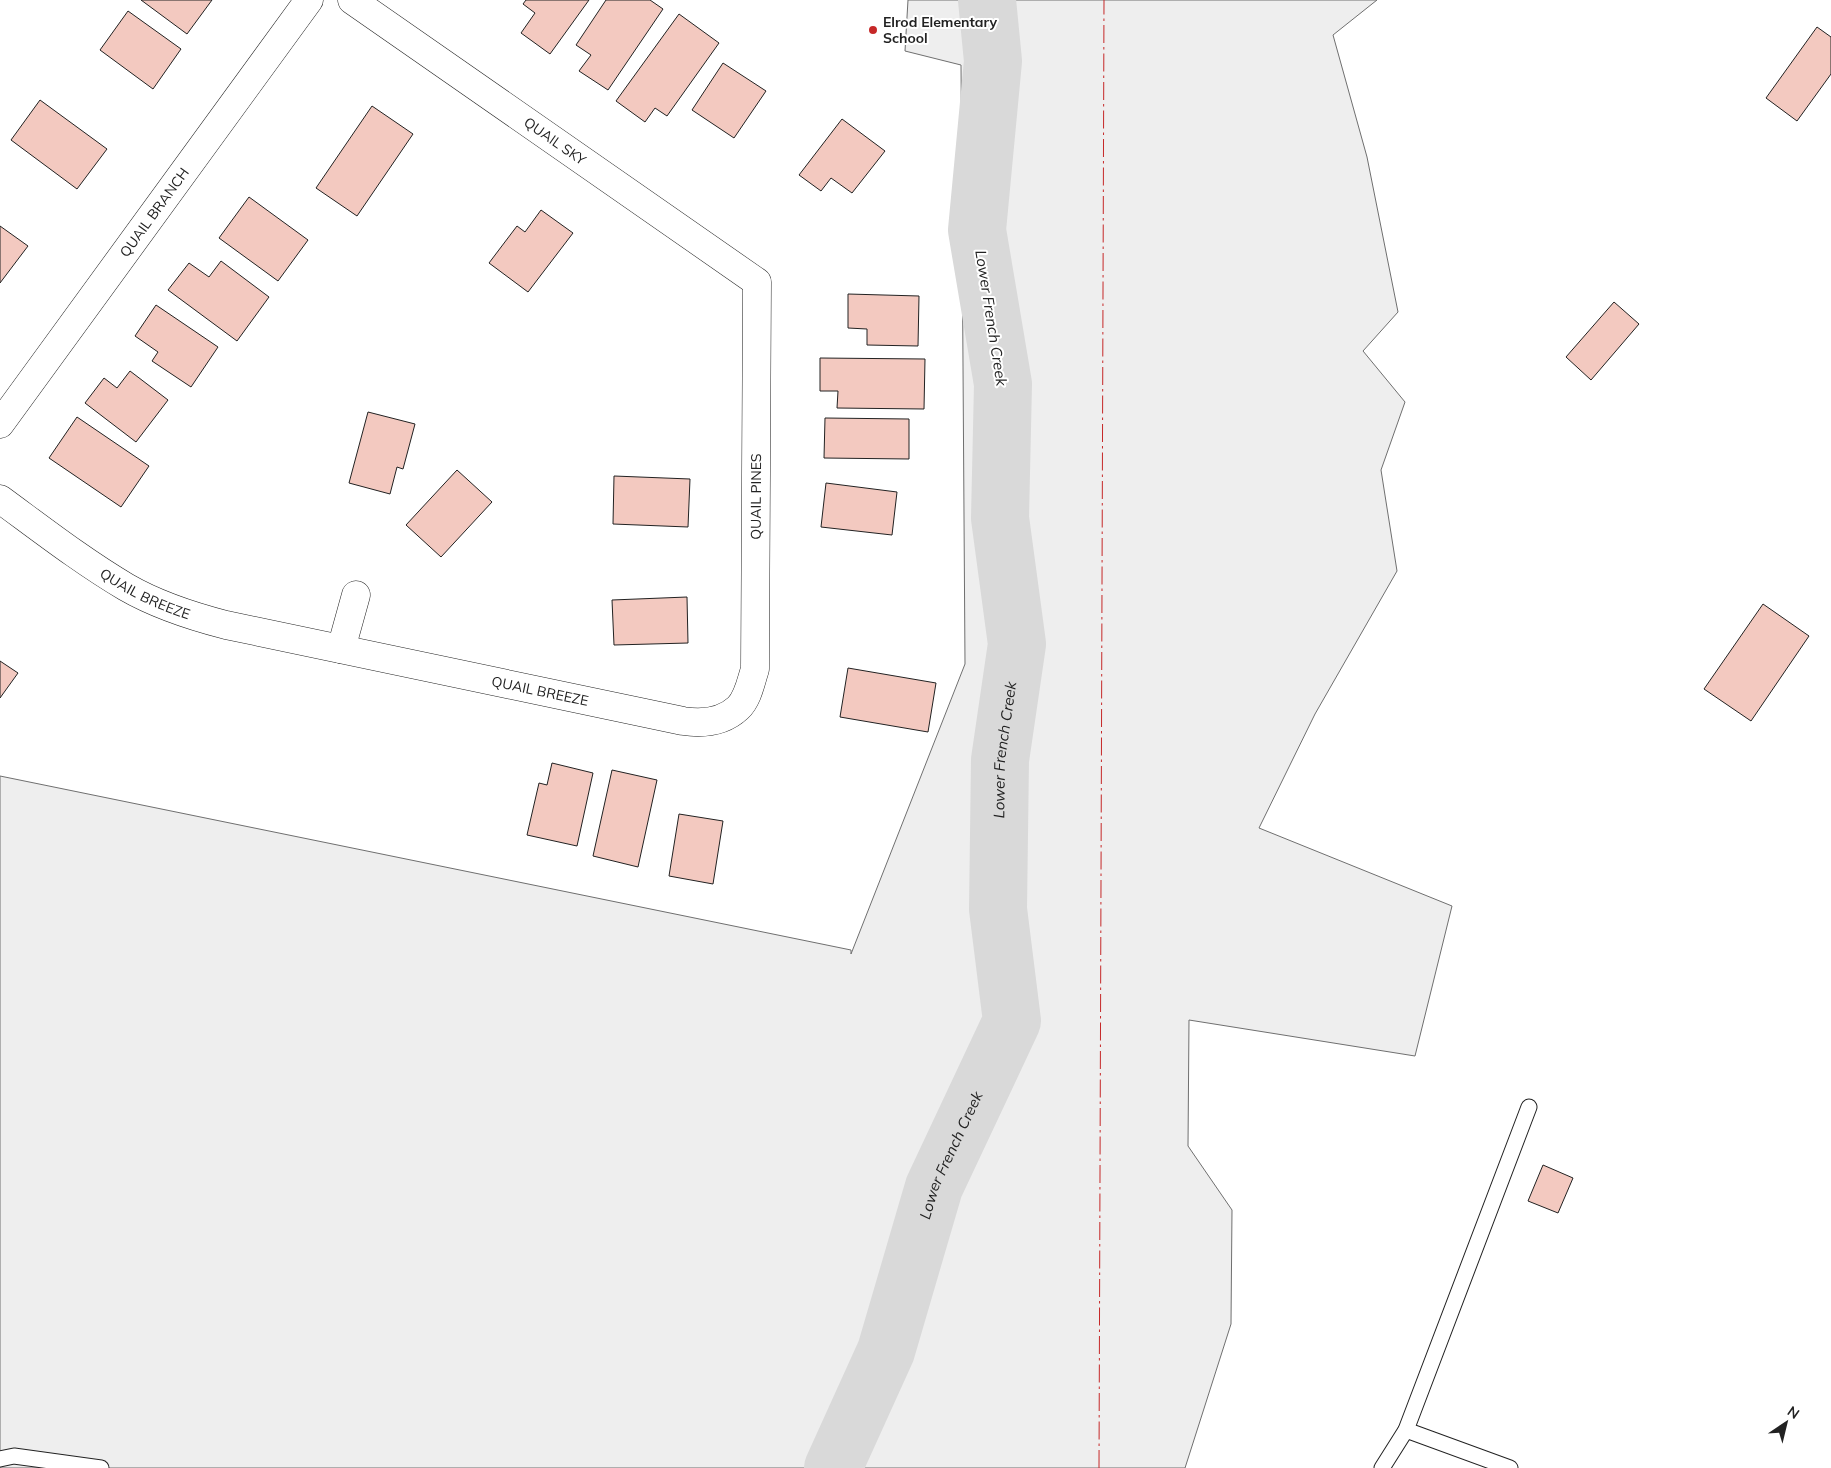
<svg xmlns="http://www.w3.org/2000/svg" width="1831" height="1468" viewBox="0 0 1831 1468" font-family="Mulish,sans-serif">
<rect width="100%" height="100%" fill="#fff"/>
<path fill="#eee" stroke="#6f6f6f" d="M908,0H1377L1333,35L1367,157L1398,312L1363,351L1405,402L1381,470L1397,571L1315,714L1259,828L1452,906L1415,1056L1189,1020L1188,1146L1232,1210L1231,1324L1185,1468H0V776L851,950V954L965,664L961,65L905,51Z"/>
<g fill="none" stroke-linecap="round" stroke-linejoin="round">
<path stroke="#d9d9d9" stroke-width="58" id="s1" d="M833,1468L886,1351L934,1187L1012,1021L998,909L1000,760L1017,644L1000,518L1003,384L977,230L993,61L987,0"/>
</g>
<g fill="#f3c9c0" stroke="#222">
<path d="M141,0H212L187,34Z"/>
<path d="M526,0H589L550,54L521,33L535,13L523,4Z"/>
<path d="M606,0H650L663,9L608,90L579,71L591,55L576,45Z"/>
<path d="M128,11L181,49L153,89L100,50Z"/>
<path d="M679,14L719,43L667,116L655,108L645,122L616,101Z"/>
<path d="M1817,27L1831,37V74L1797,121L1766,98Z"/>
<path d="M723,63L766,91L734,138L692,110Z"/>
<path d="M40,100L107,149L77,189L11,140Z"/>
<path d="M372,106L413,134L357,216L316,188Z"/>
<path d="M842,119L885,151L852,193L831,178L821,191L799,175Z"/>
<path d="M249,197L308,240L278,281L219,238Z"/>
<path d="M541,210L573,233L528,292L489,263L517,226L525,232Z"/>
<path d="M0,226L28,246L0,283Z"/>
<path d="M221,261L269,297L237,341L168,290L189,263L209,277Z"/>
<path d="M848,294L919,296L918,346L867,345V329L848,328Z"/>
<path d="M1614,302L1639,324L1591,380L1566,357Z"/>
<path d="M156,305L218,347L191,387L152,361L158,352L135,336Z"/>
<path d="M820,358L925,359L924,409L837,408L838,391H820Z"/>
<path d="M130,371L168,400L136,442L85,403L104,378L117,388Z"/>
<path d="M368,412L415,424L403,469L397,467L390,494L349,483Z"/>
<path d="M77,417L149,466L121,507L49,458Z"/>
<path d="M825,418L909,419V459L824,458Z"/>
<path d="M457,470L492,502L441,557L406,525Z"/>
<path d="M614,476L690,479L688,527L613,524Z"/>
<path d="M826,483L897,492L892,535L821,527Z"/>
<path d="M687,597L688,643L614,645L612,600Z"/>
<path d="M1763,604L1809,636L1751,721L1704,689Z"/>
<path d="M0,661L18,673L0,698Z"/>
<path d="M848,668L936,683L928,732L840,717Z"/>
<path d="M552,763L593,773L577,846L527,835L539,783L547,785Z"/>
<path d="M612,770L657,780L638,867L593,856Z"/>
<path d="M679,814L723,821L713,884L669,876Z"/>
<path d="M1543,1165L1573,1178L1558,1213L1528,1201Z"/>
</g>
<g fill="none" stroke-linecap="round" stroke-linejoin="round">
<g stroke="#222" stroke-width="17">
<g id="lane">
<path d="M1406,1430L1510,1468"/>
<path d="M0,1459L14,1456L101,1468"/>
<path d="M1382,1468L1406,1430L1529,1107"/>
</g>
</g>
<g stroke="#222" stroke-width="29">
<g id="street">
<path id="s2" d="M0,424L309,0"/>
<path id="s3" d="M0,499C41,529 82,561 126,587C157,605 191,616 226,625L683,721C703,724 723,722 738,708C748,699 751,681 755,669L757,282L352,0"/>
<path d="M341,649L356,595"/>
</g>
</g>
<use href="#lane" stroke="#fff" stroke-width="15"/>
<use href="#street" stroke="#fff" stroke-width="28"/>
<path stroke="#c62828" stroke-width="1" stroke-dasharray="18 4 2.5 4" stroke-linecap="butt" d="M1099,1468L1104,0"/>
</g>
<circle fill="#c62828" stroke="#fff" stroke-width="2" cx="873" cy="30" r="5"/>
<g text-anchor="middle" stroke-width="4" stroke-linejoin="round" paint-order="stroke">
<g font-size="14" font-weight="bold" fill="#222" stroke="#fff" text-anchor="start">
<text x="883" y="27">Elrod Elementary<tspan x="883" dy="16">School</tspan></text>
</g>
<g font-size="14" fill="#222" stroke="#fff">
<text transform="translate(555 141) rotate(35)" y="5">QUAIL SKY</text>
<text dy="5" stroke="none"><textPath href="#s2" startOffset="262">QUAIL BRANCH</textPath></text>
<text dy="5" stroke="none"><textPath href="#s3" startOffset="1002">QUAIL PINES</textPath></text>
<text dy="5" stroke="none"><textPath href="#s3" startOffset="174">QUAIL BREEZE</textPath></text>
<text dy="5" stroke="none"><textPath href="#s3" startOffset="582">QUAIL BREEZE</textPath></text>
</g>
<g font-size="15" font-style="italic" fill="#222" stroke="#fff">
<text transform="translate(991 318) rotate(81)" y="5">Lower French Creek</text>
<text dy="5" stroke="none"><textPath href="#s1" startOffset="755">Lower French Creek</textPath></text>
<text dy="5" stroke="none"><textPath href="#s1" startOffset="335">Lower French Creek</textPath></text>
</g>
</g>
<g transform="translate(1786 1423) rotate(35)" stroke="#ffffff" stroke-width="4" paint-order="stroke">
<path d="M0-4L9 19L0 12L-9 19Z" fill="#222222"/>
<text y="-8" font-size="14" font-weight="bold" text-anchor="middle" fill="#222222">N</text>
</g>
</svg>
